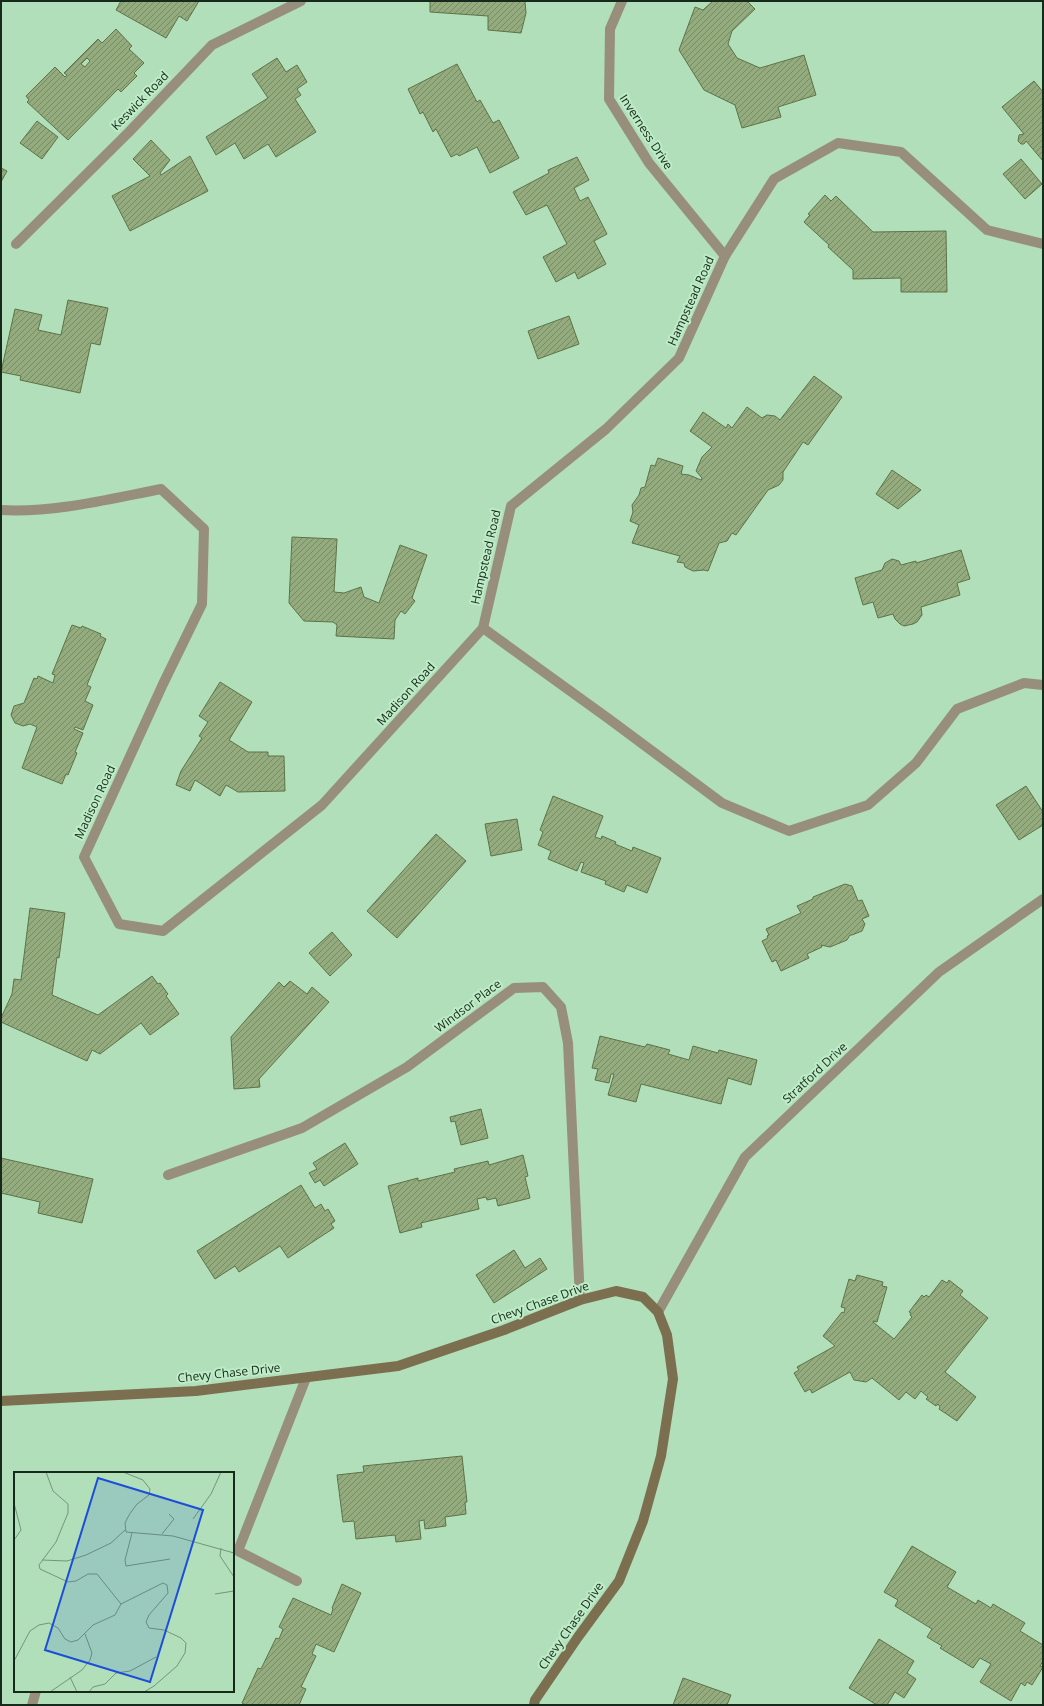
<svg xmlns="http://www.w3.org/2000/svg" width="1044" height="1706" viewBox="0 0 1044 1706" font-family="'Open Sans',sans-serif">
<defs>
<pattern id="building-hatch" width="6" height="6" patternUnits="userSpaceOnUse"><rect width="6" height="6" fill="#93ab7d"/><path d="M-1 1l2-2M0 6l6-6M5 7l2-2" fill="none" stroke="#778b66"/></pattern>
</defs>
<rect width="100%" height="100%" fill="#b1dfba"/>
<g fill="url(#building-hatch)" stroke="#5d7347" fill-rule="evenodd">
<path d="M121,1H199L187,21L179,16L166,38L116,10Z"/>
<path d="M430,1H525L526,13L521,33L488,30V16L430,12Z"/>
<path d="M713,1H747L755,9L732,31L728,44L737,58L760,68L804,55L816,95L778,107L781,117L742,128L735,105L704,90L679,50L695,7L703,10Z"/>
<path d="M116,29L132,46L129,49L144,63L134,73L137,76L121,92L118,89L68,140L27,102L29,100L26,96L55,67L65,77L67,75L64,73L98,39L102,43ZM87,58L90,61L85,67L81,64Z"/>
<path d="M277,58L286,72L297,65L307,82L297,89L301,95L295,99L316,132L276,157L268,144L244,159L235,143L216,155L206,137L268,98L252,74Z"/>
<path d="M457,64L477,102L480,100L493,123L499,120L519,158L490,173L477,147L459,156L457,154L451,157L436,129L433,132L423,112L420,114L408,89Z"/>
<path d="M1034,81L1043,92V161L1026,141L1024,144H1021L1018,141L1019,135L1024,134L1002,107Z"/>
<path d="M37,121L58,137L42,159L20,143Z"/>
<path d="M151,140L170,160L160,173L161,175L190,156L208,191L130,231L112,196L150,176L133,159Z"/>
<path d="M577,157L589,180L574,188L580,201L588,197L607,234L594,241L606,264L578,279L575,272L556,282L543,257L567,244L547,205L526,215L513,192L549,173L548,170Z"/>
<path d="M1021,159L1042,184L1025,199L1003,174Z"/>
<path d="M1,168L7,171L1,182Z"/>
<path d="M825,195L831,201L836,196L873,232L946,231L947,292H901V278L853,279V270L828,247L829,245L804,222L810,215L808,214Z"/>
<path d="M68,300L108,308L100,345L91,343L80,393L20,380L21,376L1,372L15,309L42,315L38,330L61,335Z"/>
<path d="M569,316L579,344L538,359L528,331Z"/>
<path d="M814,376L842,397L808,445L803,442L783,472V480L779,485L768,490L736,535L732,533L727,541L719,543L708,571L704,570L693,571L685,567L684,563L677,562L680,556L632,543L639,525L630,521L633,512L632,505L639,495L641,488L645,487L651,465L655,466L658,458L683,466L681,474L689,475L701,480L702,478L696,471L702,457L712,447L690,431L703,412L726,428L728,424L732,428L747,407L762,418L767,415L775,416L780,420Z"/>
<path d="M892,470L921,490L898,509L876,494Z"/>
<path d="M292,537L337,539L334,592L344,593L361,587L364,597L379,603L400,545L427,555L412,598L415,601L405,614L401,611L395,620L394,639L336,636L337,625L333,622L304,621L289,603Z"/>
<path d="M961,550L970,579L957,583L960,595L921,607L922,615L917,622L913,624L904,626L900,624L895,619L893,614L878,618L873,602L863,605L855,578L882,570L885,563L892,559L899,561L901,565L916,561V563Z"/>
<path d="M72,625L81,628L82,626L101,634L100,636L106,639L87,685L91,687L85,701L93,705L83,730L75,727L74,729L83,733L75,752L77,753L68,775L66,774L62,784L22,768L37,727L30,724L23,726L15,723L11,715L14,706L24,703L34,678L37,679L38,676L53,683L55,675L52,674Z"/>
<path d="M220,682L252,702L229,740L248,752H268V756H284L285,791L238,792L226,785L220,796L195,780L190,791L176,785L181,771L202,738L199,736L208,722L199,716Z"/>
<path d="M1026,786L1043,812V825L1019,840L996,805Z"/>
<path d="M553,796L603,816L595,837L601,839L602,836L616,842L615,844L632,851L633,847L661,858L647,893L627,885L624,892L605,884L606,881L581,872L584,863L581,862L577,871L548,859L551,851L538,845L543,832L540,830Z"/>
<path d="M517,819L522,850L491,856L485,824Z"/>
<path d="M436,834L466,861L397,938L367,911Z"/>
<path d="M845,884L852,886L858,901L862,900L869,916L862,919L865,924L862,931L852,935H850L847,940L830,947L821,945L822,947L807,954L809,958L781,971L776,960L772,962L762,941L768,938L767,936L769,935L766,929L801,913L797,906L813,899V897Z"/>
<path d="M30,908L65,913L59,958L57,957L52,995L98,1015L152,976L158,984L160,983L168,994L166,996L179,1014L150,1035L141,1023L100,1054L92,1050L87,1061L1,1022V1018L12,994L14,979L21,980Z"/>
<path d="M332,932L352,955L330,976L309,953Z"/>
<path d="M290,981L307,994L312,987L329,1002L259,1079L260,1087L234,1089L231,1037L279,982L284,987Z"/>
<path d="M600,1036L645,1047L647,1044L670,1050L668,1054L689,1060L693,1046L718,1053L719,1050L757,1060L751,1085L728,1078L721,1104L641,1084L636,1102L608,1095L614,1074H611L609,1083L595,1080L598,1069L592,1068Z"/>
<path d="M481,1109L488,1138L461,1145L455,1121L451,1122L450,1117Z"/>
<path d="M345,1143L358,1164L324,1186L320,1180L315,1183L309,1173L317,1169L313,1163Z"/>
<path d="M523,1155L528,1176L525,1177L530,1198L498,1206L496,1198L487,1200L486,1197L477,1199L479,1209L421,1223L422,1227L400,1233L388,1186L418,1178V1181L455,1172L454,1169L488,1161L489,1165Z"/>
<path d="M1,1158L93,1179L82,1223L38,1213L40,1202L1,1193Z"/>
<path d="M301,1185L315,1208L321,1204L325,1211L328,1209L335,1221L331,1224L334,1228L288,1258L280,1246L239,1272L235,1266L215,1279L197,1251Z"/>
<path d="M514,1250L525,1268L540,1258L547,1269L494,1303L476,1275Z"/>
<path d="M857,1275L883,1282L882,1286L887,1287L877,1322L873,1321V1322L894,1339L912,1317L910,1315L911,1313L909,1312L922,1295L924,1297L926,1295L929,1297L942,1280L947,1283L949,1280L963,1291L960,1295L988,1318L945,1372L976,1397L957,1421L939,1409L940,1407L938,1404L936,1406L926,1399L928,1397L921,1391L915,1399L906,1392L899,1400L872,1378L866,1382L854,1380L850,1372L812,1393L810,1389L805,1392L794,1373L799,1370L797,1367L835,1346L823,1336L842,1312L844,1313L845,1308L841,1307L849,1279L855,1281Z"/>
<path d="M462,1456L467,1502H465L466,1514L445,1517L446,1526L425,1529L424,1520L419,1521L421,1539L396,1542L395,1535L356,1539L354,1521L343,1522L337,1475L364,1472L363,1466Z"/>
<path d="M912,1546L956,1572L947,1587L976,1604L978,1600L991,1608L993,1604L1025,1623L1020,1631L1043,1645V1661L1040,1666L1043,1667L1032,1685L1027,1682L1025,1686L1021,1683L1011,1701L980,1682L991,1664L980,1658L973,1668L940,1648L942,1646L927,1637L932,1629L895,1606L898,1600L884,1592Z"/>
<path d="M342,1584L361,1593L334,1652L316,1644L312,1654L316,1656L301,1687L306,1689L299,1705H246L242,1703L258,1668L261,1669L276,1638L279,1639L283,1629L279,1627L293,1598L331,1615L333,1609L332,1608Z"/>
<path d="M879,1639L914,1661L907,1673L916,1679L904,1698L895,1692L887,1705H877L849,1688Z"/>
<path d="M683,1678L731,1695L727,1705H673Z"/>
</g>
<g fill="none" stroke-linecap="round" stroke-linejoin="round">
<path stroke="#978f7b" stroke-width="10" d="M297,1581L238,1551L306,1378"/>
<g stroke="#978f7b" stroke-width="10">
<path d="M622,1L610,29L609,99L649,163L725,256"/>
<path d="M16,244L129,132L212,45L301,1"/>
<path d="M1,510C54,513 109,499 161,489L204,529L202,604L163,684L84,857L119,924L163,931L322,805L483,628L511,506L606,429L679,358L725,256L774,179L838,143L901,152L987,230L1043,244"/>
<path d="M483,628L609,719L722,803L789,831L868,805L916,763L957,709L1024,683L1043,685"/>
<path d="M168,1175L302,1128L407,1067L514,988L543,987L561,1007L568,1043L580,1300"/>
<path d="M658,1312L745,1157L939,972L1043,899"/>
<path d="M32,1705L36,1691"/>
</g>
<path stroke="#7b6f50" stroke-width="10" d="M1,1401L196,1391L398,1366L504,1330L580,1300L616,1291L643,1297L658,1312L667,1335L673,1379L661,1456L643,1521L619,1581L578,1637L535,1700L534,1705"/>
</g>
<g text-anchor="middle" stroke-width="4" stroke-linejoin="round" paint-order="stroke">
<g font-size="12" fill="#17291b" stroke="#beecc7">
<text transform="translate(140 101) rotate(-46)" y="4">Keswick Road</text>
<text transform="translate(646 132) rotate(57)" y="4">Inverness Drive</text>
<text transform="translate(691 301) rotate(-66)" y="4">Hampstead Road</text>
<text transform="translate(486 557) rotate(-77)" y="4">Hampstead Road</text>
<text transform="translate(406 694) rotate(-48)" y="4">Madison Road</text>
<text transform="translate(95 802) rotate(-65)" y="4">Madison Road</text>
<text transform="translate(468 1006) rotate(-37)" y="4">Windsor Place</text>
<text transform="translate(815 1073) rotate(-43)" y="4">Stratford Drive</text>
<text transform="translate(540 1303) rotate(-20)" y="4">Chevy Chase Drive</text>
<text transform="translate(229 1373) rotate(-6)" y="4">Chevy Chase Drive</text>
<text transform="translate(571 1626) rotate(-55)" y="4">Chevy Chase Drive</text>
</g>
</g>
<g transform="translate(14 1472)">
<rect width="220" height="220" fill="#b1dfba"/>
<path fill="none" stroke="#73967a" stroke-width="1" d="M32,0L39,19L54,32V41L42,70L25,93L26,97L54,110L62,109L74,102H83L107,132M109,0L129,8L136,17L135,23L123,32L115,43L111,51L112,60L159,64L220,81M0,31L7,58L0,68M179,47L197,22L207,0M118,61L111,88L112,94L156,87M148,62L160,47L155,42M207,76L206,84L220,105M28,88L53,89L72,83L97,71L111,58M201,122L220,119M0,189L16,159L25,153L35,151L44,156L51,167L57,170L64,168L79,153L101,143L107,132L149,111L153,113L154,121L135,143L132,150L135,156L150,158L167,166L172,171L171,181L163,194L140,214L130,220M56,205L63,220M36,220L68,198L76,188L78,181L71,162M75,220L79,215L91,212L102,201L116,199L142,185"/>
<path fill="#1d4ed8" fill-opacity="0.15" stroke="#1d4ed8" stroke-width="2" d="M84,6L189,38L136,210L31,178Z"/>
<rect width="220" height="220" fill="none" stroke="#17291b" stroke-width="2"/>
</g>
<rect width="1044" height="1706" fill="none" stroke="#17291b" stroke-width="4"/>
</svg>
